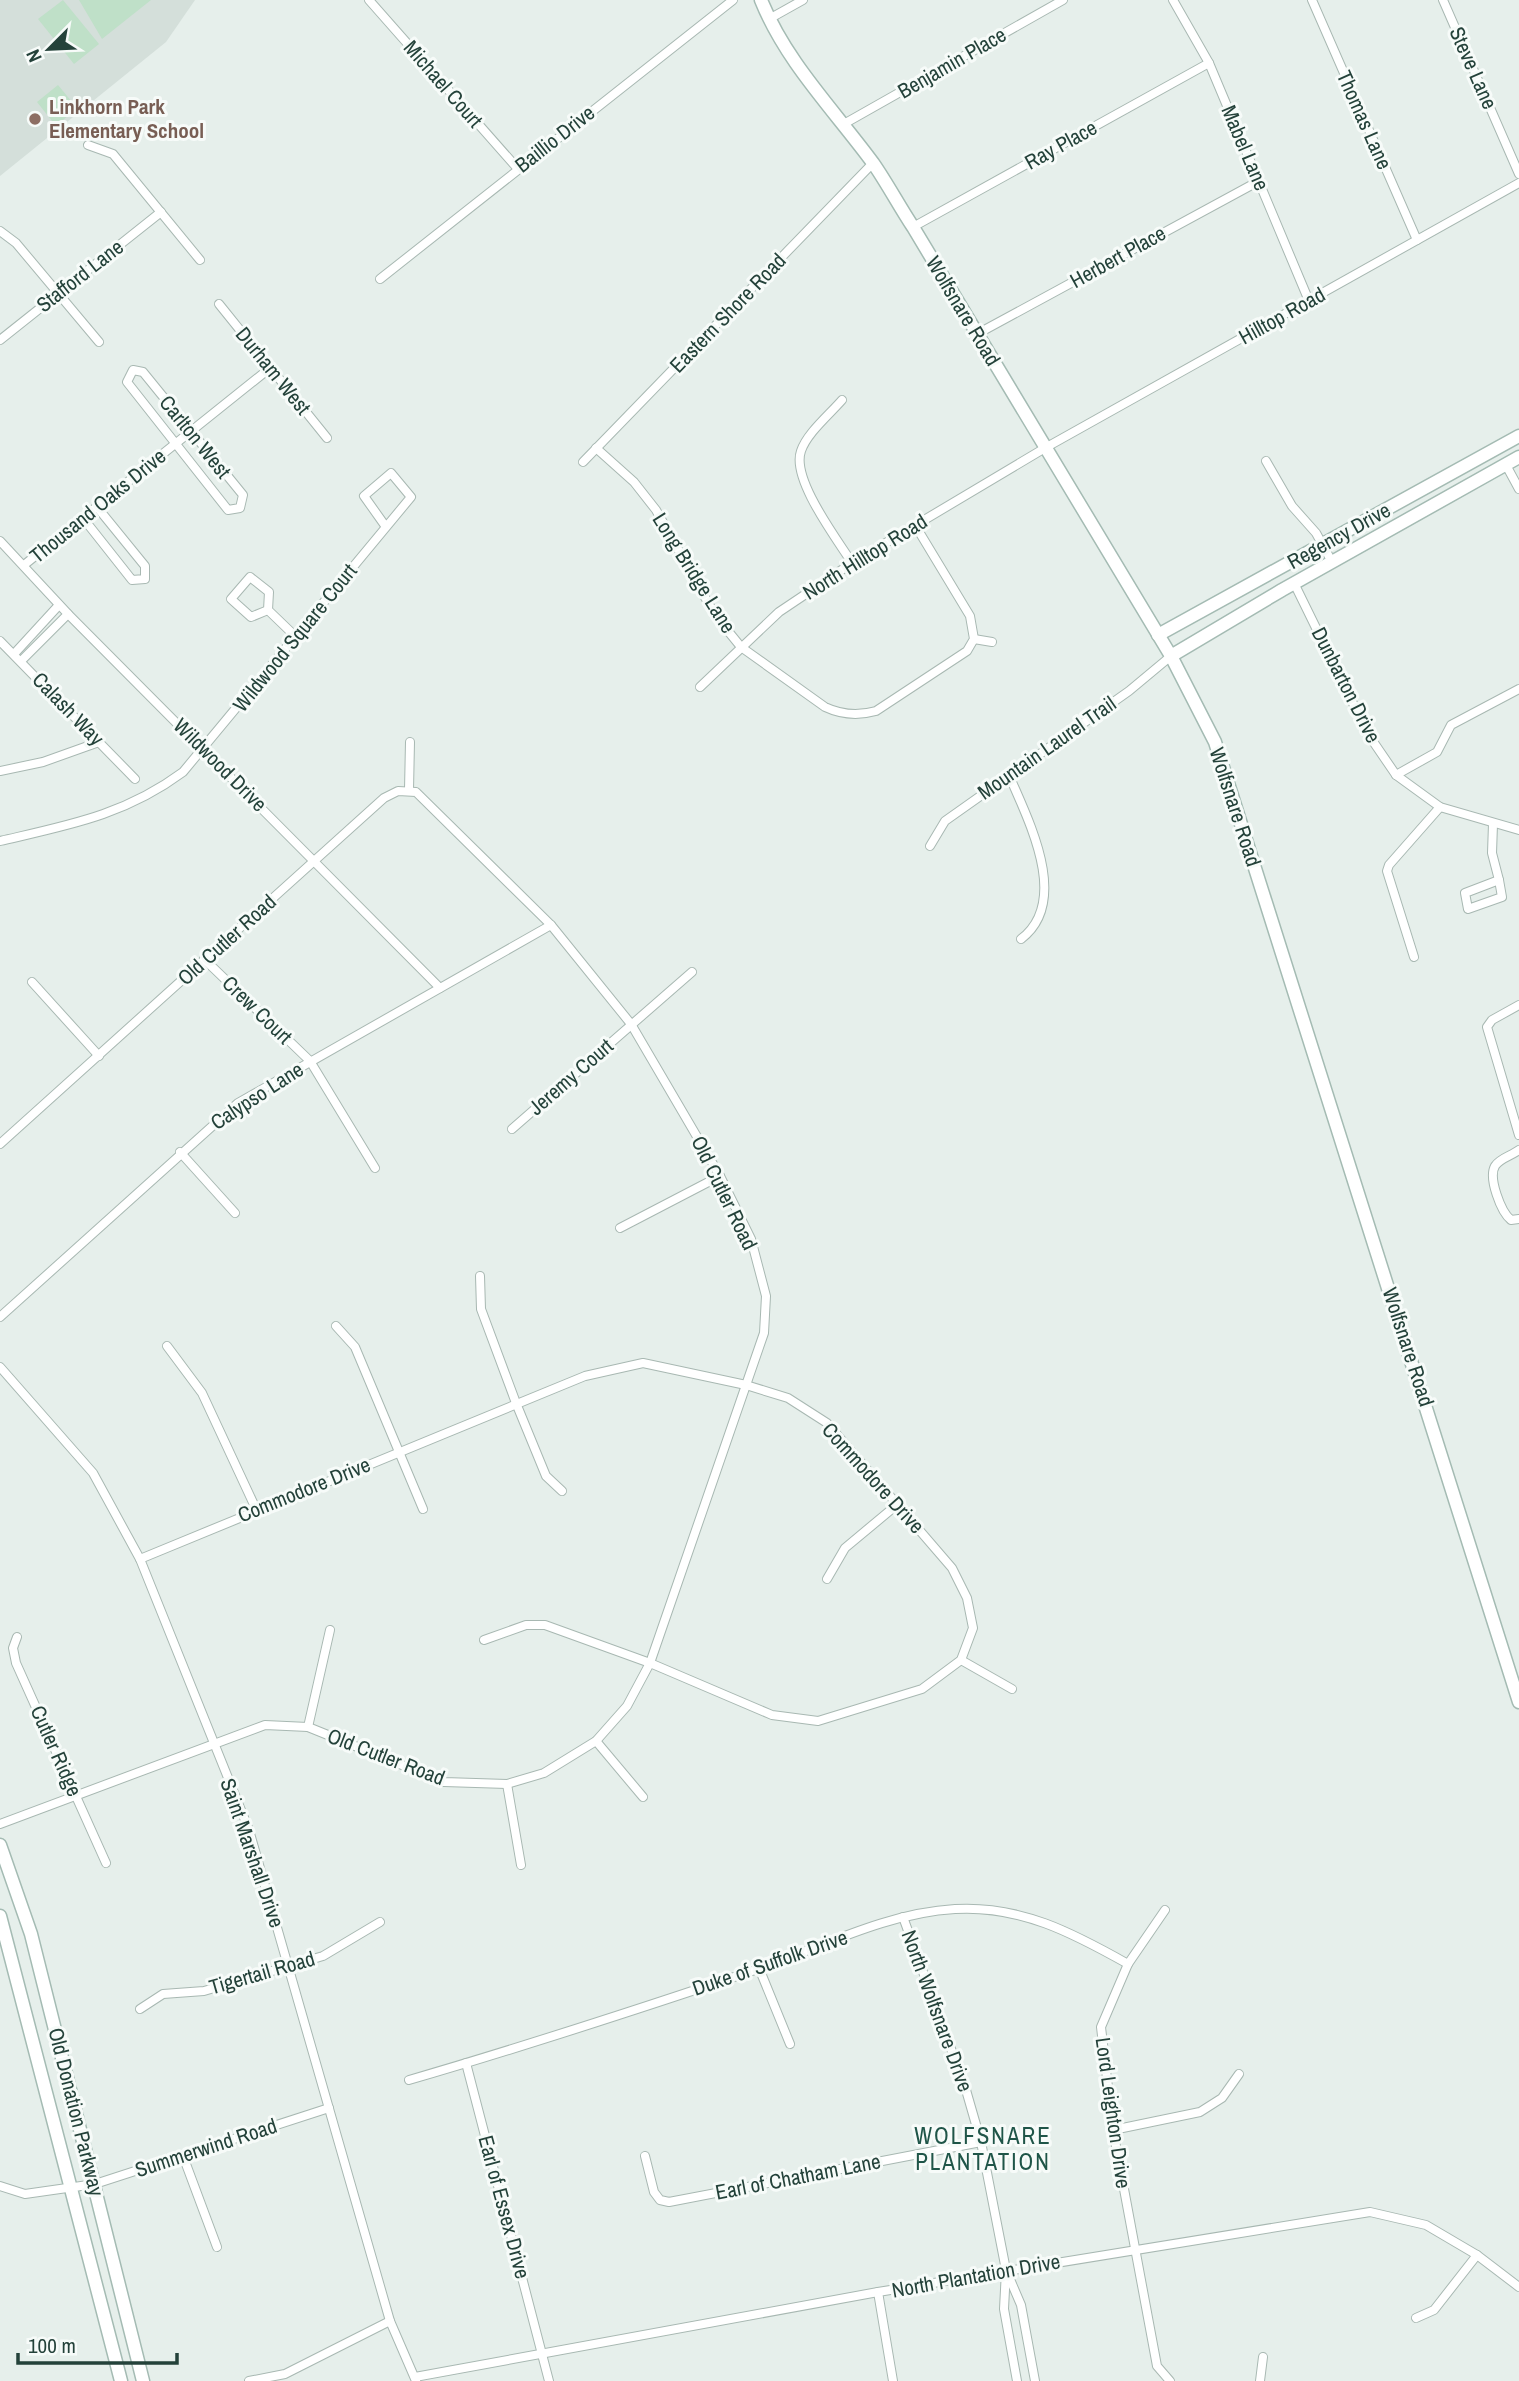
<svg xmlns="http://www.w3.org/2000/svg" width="1519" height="2381" viewBox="0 0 1519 2381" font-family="'Archivo Narrow',sans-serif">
<rect width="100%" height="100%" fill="#e6efeb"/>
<path fill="#d4dfda" d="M0,0H195L166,42L0,176Z"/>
<g fill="#bfe0c8">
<path d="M63,0L99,44L74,64L38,19Z"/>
<path d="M79,0H151L102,39Z"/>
<path d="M58,85L77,108L56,126L37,102Z"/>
</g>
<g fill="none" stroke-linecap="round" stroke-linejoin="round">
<g stroke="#a8b8b2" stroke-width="10">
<g id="street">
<path d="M369,0L518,169"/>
<path d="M1173,0L1209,63L1309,301"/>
<path d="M1312,0L1417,240"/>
<path d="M1443,0L1519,174"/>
<path d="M769,19L803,0"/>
<path d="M842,125L1063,0"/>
<path d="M88,145L113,154L200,260"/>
<path d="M913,227L1209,63"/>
<path d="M0,231L16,243L99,342"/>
<path d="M380,279L733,0"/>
<path d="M219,304L327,438"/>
<path d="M977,334L1259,181"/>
<path d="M0,340L161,212"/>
<path d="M133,370L143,372L243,495L240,508L228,510L127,382Z"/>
<path d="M842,400C829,415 807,433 801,451C791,479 837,539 852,563"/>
<path d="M596,448L634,482L656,510L715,615L741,647L825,707C842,715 858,716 876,711L967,651L974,639L970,616L915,525"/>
<path d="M1266,461L1292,506L1316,533L1332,562"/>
<path d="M583,462L873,163"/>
<path d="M1506,465L1519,489"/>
<path d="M83,518L132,580L145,579V566L97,507"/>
<path d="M0,541L68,614L440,988"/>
<path d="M24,565L270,368"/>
<path d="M1294,583L1368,734L1396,775L1440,807L1519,830"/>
<path d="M268,610L251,617L231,599L250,577L269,592L268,610L295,636"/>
<path d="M974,639L992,642"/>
<path d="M0,641L135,779"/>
<path d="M14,654L59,605"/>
<path d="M21,661L68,614"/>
<path d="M700,687L779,612L852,563L1045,448L1519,183"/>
<path d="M0,771L43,762L99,742"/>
<path d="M1009,775C1028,820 1071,901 1021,939"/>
<path d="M1396,775L1437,752L1451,725L1519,689"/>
<path d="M409,790L410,742"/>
<path d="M1493,824L1492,853L1499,880"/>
<path d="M0,841C69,825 125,815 183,772L411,497L391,473L364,496L386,527"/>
<path d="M930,846L945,821L1129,691L1171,656"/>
<path d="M1499,880L1502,897L1468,909L1465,893Z"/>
<path d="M1414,957L1387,871L1389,865L1440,807"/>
<path d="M204,959L310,1061L375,1168"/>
<path d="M32,982L99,1056"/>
<path d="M1519,1005L1492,1020L1487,1027L1519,1135"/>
<path d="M512,1129L692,972"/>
<path d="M0,1144L384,798L398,791L416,792L551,925L631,1024L720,1176L751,1239L766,1296L764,1333L650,1663L627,1706L596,1741L544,1773L507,1784L444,1782L308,1727L265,1725L0,1824"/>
<path d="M1519,1150C1511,1156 1500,1158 1495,1166C1488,1178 1501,1212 1511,1220L1519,1219"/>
<path d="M180,1152L235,1213"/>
<path d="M620,1228L720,1176"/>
<path d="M480,1276L481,1309L516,1403L546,1476L562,1491"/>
<path d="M0,1317L238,1103L551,925"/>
<path d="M336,1326L355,1347L423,1509"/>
<path d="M167,1346L202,1393L256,1509"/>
<path d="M0,1367L93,1473L140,1559L249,1830L390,2321L416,2381"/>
<path d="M140,1559L585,1376L643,1363L746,1385L788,1398L827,1423L952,1568L967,1598L973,1628L961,1660L922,1689L818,1721L772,1715L650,1663L545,1625H526L484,1640"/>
<path d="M827,1579L845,1548L899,1503"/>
<path d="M17,1637L13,1648L16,1663L106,1863"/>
<path d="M961,1660L1012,1689"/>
<path d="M308,1727L330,1630"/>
<path d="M596,1741L643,1797"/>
<path d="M507,1784L521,1865"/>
<path d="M1165,1910L1128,1964L1101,2027L1113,2130L1157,2366L1170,2381"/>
<path d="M903,1917L966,2090L981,2142L1006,2270L1021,2305L1035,2381"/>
<path d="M759,1968L790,2044"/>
<path d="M140,2009L163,1994L204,1991L323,1956L380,1922"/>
<path d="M466,2063L549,2381"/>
<path d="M409,2080C526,2046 642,2008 758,1969C822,1947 886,1913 955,1909C1020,1905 1073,1933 1128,1964"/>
<path d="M1113,2130L1200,2112L1222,2098L1239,2074"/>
<path d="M183,2156L217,2247"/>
<path d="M645,2156L654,2192L660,2200L669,2202L981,2142"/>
<path d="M0,2186L25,2194L95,2184L329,2108"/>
<path d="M1006,2270L1004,2309L1017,2381"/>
<path d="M878,2292L893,2381"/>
<path d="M1416,2318L1434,2310L1477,2255"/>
<path d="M415,2377L878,2292L1370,2212L1426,2225L1477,2255L1519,2287"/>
<path d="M249,2381L285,2374L390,2321"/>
<path d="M1260,2381L1263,2357"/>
</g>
</g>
<g stroke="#a4bbb3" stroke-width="15">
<g id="secondary">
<path d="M761,0C786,62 834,110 873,163C887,183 899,206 913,227L1171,656L1215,742L1519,1702"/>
<path d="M1158,635L1519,436"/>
<path d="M1171,656L1282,590L1519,457"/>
<path d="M0,1845L31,1934L143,2381"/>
<path d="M0,1916L121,2381"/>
</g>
</g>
<use href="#street" stroke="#fff" stroke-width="8"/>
<use href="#secondary" stroke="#fff" stroke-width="12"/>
</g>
<circle fill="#8d6e63" stroke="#f7fbf9" stroke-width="2.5" cx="35" cy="119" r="7"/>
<g text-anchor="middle" stroke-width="6" stroke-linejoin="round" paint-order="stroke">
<g font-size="21" fill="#24423a" stroke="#f7fbf9">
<text transform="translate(952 63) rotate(-30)" y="7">Benjamin Place</text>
<text transform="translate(1473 68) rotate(66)" y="7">Steve Lane</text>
<text transform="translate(443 84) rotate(49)" y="7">Michael Court</text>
<text transform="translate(1364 120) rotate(66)" y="7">Thomas Lane</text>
<text transform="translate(555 139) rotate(-38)" y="7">Baillio Drive</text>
<text transform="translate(1061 145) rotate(-29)" y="7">Ray Place</text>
<text transform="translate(1245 148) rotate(67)" y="7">Mabel Lane</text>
<text transform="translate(1118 257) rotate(-29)" y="7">Herbert Place</text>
<text transform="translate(80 276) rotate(-38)" y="7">Stafford Lane</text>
<text transform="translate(963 311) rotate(59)" y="7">Wolfsnare Road</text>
<text transform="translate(728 313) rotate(-46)" y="7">Eastern Shore Road</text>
<text transform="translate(1282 316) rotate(-29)" y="7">Hilltop Road</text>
<text transform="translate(273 371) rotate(51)" y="7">Durham West</text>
<text transform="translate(195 437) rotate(51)" y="7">Carlton West</text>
<text transform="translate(98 506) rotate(-39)" y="7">Thousand Oaks Drive</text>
<text transform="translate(1339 536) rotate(-29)" y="7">Regency Drive</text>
<text transform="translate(865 557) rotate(-32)" y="7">North Hilltop Road</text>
<text transform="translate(694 573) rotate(58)" y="7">Long Bridge Lane</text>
<text transform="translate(295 638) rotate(-51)" y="7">Wildwood Square Court</text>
<text transform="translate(1346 685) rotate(63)" y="7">Dunbarton Drive</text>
<text transform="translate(68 709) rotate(46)" y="7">Calash Way</text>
<text transform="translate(1047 748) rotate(-35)" y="7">Mountain Laurel Trail</text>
<text transform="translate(220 765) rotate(45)" y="7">Wildwood Drive</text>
<text transform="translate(1235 807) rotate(72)" y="7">Wolfsnare Road</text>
<text transform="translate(227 940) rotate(-42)" y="7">Old Cutler Road</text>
<text transform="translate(257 1010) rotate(44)" y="7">Crew Court</text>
<text transform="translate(571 1077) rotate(-41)" y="7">Jeremy Court</text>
<text transform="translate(257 1096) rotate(-33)" y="7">Calypso Lane</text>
<text transform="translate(724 1193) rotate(64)" y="7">Old Cutler Road</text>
<text transform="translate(1408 1347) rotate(72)" y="7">Wolfsnare Road</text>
<text transform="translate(873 1478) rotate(48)" y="7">Commodore Drive</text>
<text transform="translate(304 1490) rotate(-22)" y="7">Commodore Drive</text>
<text transform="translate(56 1751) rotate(66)" y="7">Cutler Ridge</text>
<text transform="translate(386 1757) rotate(21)" y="7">Old Cutler Road</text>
<text transform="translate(252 1853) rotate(71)" y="7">Saint Marshall Drive</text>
<text transform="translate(770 1963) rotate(-19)" y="7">Duke of Suffolk Drive</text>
<text transform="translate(262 1973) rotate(-16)" y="7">Tigertail Road</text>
<text transform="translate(937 2011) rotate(70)" y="7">North Wolfsnare Drive</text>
<text transform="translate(76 2112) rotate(76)" y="7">Old Donation Parkway</text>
<text transform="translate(1113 2113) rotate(82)" y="7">Lord Leighton Drive</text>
<text transform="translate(206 2148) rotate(-18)" y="7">Summerwind Road</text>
<text transform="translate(798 2177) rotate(-11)" y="7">Earl of Chatham Lane</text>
<text transform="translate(504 2207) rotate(75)" y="7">Earl of Essex Drive</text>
<text transform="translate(976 2276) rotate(-10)" y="7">North Plantation Drive</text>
</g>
<g font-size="21" font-weight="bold" fill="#785e54" stroke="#f7fbf9" text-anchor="start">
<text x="49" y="114">Linkhorn Park<tspan x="49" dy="24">Elementary School</tspan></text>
</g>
<g font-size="23" letter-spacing="2" fill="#1f5548" stroke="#f7fbf9">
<text x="983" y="2144">WOLFSNARE<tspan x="983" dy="26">PLANTATION</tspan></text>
</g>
</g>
<g transform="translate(49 49) rotate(246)" stroke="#f7fbf9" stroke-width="5" paint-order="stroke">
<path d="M0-5L12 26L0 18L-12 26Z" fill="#24423a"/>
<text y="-10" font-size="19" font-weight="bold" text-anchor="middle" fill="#24423a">N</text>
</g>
<path d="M18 2353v10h159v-10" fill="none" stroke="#24423a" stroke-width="3.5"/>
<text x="28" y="2353" font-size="21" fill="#24423a" stroke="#f7fbf9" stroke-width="5" paint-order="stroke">100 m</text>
</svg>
